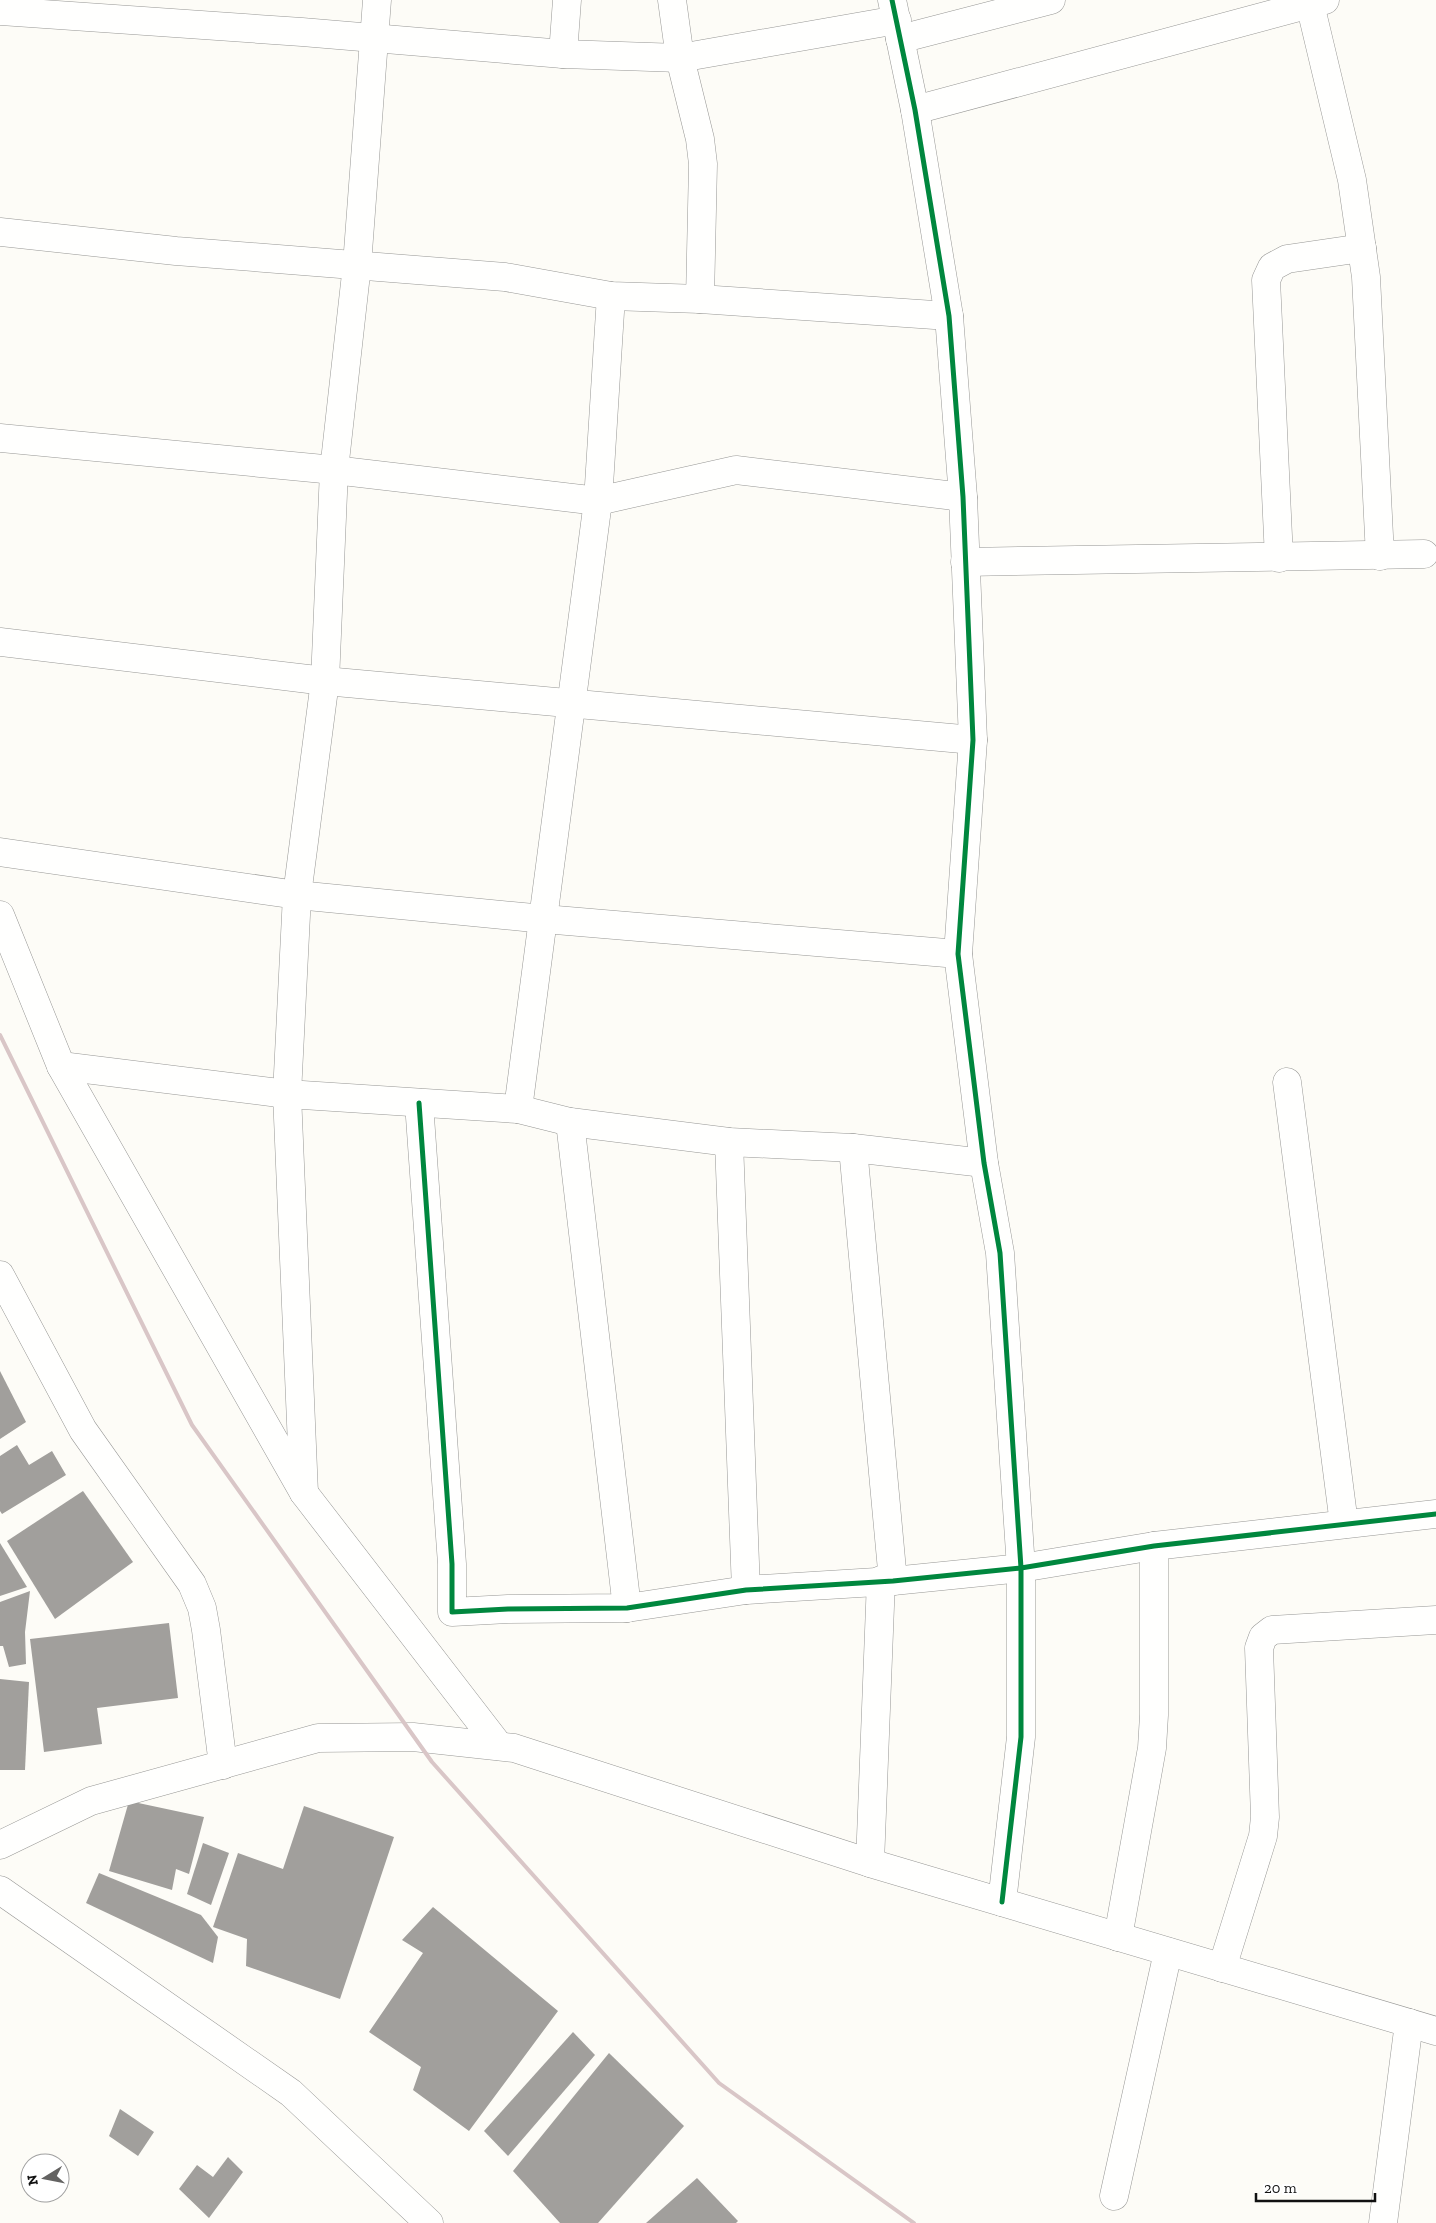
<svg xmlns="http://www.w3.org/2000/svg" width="1436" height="2223" viewBox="0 0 1436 2223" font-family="'Zilla Slab',serif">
<rect width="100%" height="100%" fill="#fdfcf7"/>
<g fill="#a19f9c">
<path d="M0,1371L26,1422L0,1439Z"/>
<path d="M17,1445L29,1465L52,1451L66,1475L2,1514L0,1511V1456Z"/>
<path d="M83,1491L133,1562L55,1619L7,1541Z"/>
<path d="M0,1543L27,1587L0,1596Z"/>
<path d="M30,1591L25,1632L26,1664L9,1667L3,1646H0V1602Z"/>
<path d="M169,1623L178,1698L97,1708L102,1744L44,1752L30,1639Z"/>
<path d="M0,1679L29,1682L25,1770H0Z"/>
<path d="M129,1801L204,1817L189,1874L176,1869L172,1890L109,1871Z"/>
<path d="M304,1806L394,1837L340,1999L246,1966L247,1939L213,1927L238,1853L283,1869Z"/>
<path d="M203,1843L229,1853L211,1905L187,1894Z"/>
<path d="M99,1873L201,1915L218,1937L213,1963L86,1903Z"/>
<path d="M433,1907L558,2011L469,2131L413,2090L421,2067L369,2032L423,1953L402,1940Z"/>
<path d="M573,2032L595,2055L508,2156L484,2131Z"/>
<path d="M609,2053L684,2126L598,2223H560L513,2171Z"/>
<path d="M120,2109L154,2132L138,2156L109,2136Z"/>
<path d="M228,2157L243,2172L209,2218L179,2189L197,2165L213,2177Z"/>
<path d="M697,2178L738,2221L736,2223H646Z"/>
</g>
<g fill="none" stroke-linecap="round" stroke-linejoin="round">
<g stroke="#979795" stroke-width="29">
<g id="minor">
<path d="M672,0L680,58L700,139L703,164L700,299"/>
<path d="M892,0L915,110L949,316L963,497L973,740L958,954L984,1163L1000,1253L1021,1568V1737L1002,1902"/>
<path d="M1310,4L1352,180L1366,277L1380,556"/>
<path d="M0,11L302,32L563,54L680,58L897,20"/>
<path d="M900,39L1051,0"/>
<path d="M563,54L567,0"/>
<path d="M915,110L1325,0"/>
<path d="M0,232L176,251L505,277L611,296L700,299L949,316"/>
<path d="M0,438L334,470L598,501L736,470L963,497"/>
<path d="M1279,558L1266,280L1272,267L1287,259L1362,248"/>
<path d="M965,562L1424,554"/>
<path d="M0,642L325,681L973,740"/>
<path d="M0,852L297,895L544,919L958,954"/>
<path d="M0,915L61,1066L304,1493L499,1746"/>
<path d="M61,1066L287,1094L518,1109L570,1122L729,1142L853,1148L984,1163"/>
<path d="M1287,1082L1344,1524"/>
<path d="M419,1103L452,1564V1612L508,1609L627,1608L746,1590L893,1581L1021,1568L1154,1546L1436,1514"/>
<path d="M518,1109L598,501L611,296"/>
<path d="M570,1122L627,1608"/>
<path d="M729,1142L746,1590"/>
<path d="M853,1148L893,1581"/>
<path d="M0,1275L83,1430L192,1584L202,1608L206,1630L223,1765"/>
<path d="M304,1493L287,1094L297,895L325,681L334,470L357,265L377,0"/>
<path d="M870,1863L881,1580"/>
<path d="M0,1890L291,2093L429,2223"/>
<path d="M1118,1937L1152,1748L1154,1715V1546"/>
<path d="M1222,1968L1263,1836L1265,1817L1259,1648L1263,1637L1272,1630L1436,1620"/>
<path d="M1114,2196L1168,1952"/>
<path d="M1383,2223L1409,2023"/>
</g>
</g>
<g stroke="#979795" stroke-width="29">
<path id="tertiary" d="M0,1845L91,1801L318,1738L413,1737L514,1748L870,1863L1436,2031"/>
</g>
<use href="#minor" stroke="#fffffe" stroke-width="28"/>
<use href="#tertiary" stroke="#fffffe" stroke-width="28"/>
<path stroke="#d9c6c7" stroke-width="4" d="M0,1035L192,1425L432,1762L719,2083L914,2223"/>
<g stroke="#fff" stroke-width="8">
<g id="cycleway">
<path d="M892,0L915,110L949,316L963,497L973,740L958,954L984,1163L1000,1253L1021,1568V1737L1002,1902"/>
<path d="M419,1103L452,1564V1612L508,1609L627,1608L746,1590L893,1581L1021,1568L1154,1546L1436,1514"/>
</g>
</g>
<use href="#cycleway" stroke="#00873e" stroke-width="5"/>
</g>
<g transform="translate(45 2178) rotate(260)"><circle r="24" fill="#ffffff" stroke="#a0a0a0"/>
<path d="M0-4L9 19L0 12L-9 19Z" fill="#646362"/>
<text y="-8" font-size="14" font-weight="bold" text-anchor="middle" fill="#111111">N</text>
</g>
<path d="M1256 2193v8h119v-8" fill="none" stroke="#111111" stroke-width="2.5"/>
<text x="1264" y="2193" font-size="15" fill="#111111" stroke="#ffffff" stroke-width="4" paint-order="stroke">20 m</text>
</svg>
